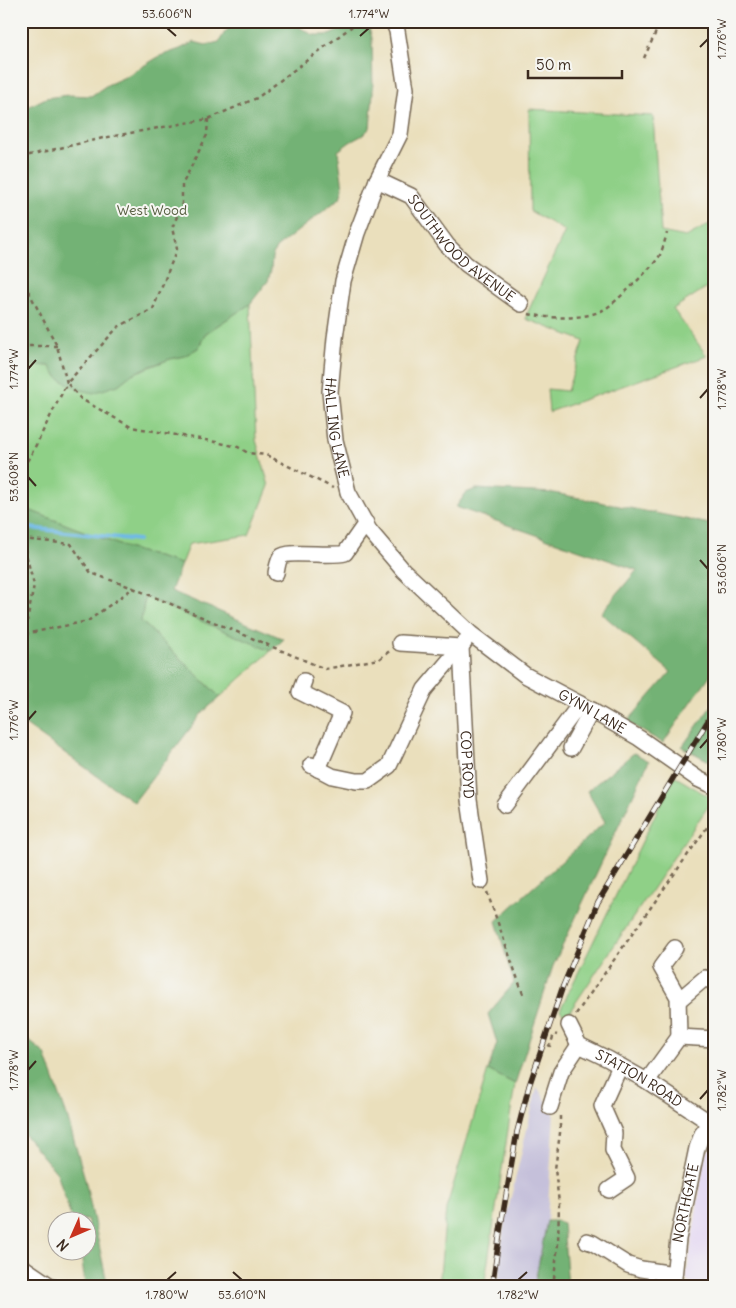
<svg xmlns="http://www.w3.org/2000/svg" width="736" height="1308" viewBox="0 0 736 1308" font-family="Delius,sans-serif">
<rect width="100%" height="100%" fill="#f6f6f2"/>
<filter id="ink" filterUnits="userSpaceOnUse"><feTurbulence type="fractalNoise" baseFrequency=".02" numOctaves="2"/><feDisplacementMap in="SourceGraphic" scale="10" xChannelSelector="R" yChannelSelector="G"/><feConvolveMatrix kernelMatrix="1 2 1 2 8 2 1 2 1" color-interpolation-filters="sRGB"/></filter>
<filter id="wash" filterUnits="userSpaceOnUse"><feTurbulence type="fractalNoise" baseFrequency=".0096" numOctaves="4" result="noise"/><feDisplacementMap in="SourceGraphic" scale="20" xChannelSelector="R" yChannelSelector="G"/><feGaussianBlur stdDeviation="1.12" result="paint"/><feColorMatrix in="noise" values="0 0 0 0 0 0 0 0 0 0 0 0 0 0 0 0 0 1.4 0 .05"/><feComposite in="paint" operator="in"/></filter>
<g filter="url(#wash)">
<rect width="100%" height="100%" fill="#eadfbc"/>
<path fill="#e2d4f3" d="M715,1141V1287H695L686,1279L705,1155Z"/>
<path fill="#c5c0da" d="M537,1087L554,1112L547,1221L534,1287H498L503,1231Z"/>
<g fill="#8fd087" stroke="#657d52">
<path d="M529,109L653,116L661,232L686,237L715,221V282L673,309L707,356L549,412L547,389L567,391L584,341L526,319L527,314L565,231L530,211Z"/>
<path d="M250,304L256,440L269,486L249,535L189,544L181,564L127,548L21,507V364L50,366L58,378L118,385L132,374L170,359L184,356L198,348L206,333Z"/>
<path d="M145,597L271,651L220,697L141,621Z"/>
<path d="M674,776L713,799L566,1017L560,1010Z"/>
<path d="M488,1070L515,1084L484,1287H439L446,1209Z"/>
</g>
<g fill="#73b274" stroke="#576e49">
<path d="M237,21H299V27L313,35H329L340,30L369,28L372,38L373,93L370,128L363,135L350,142L338,151L343,188L340,198L276,248L272,257L271,270L268,281L250,304L206,333L198,348L184,356L170,359L151,366L132,374L118,385L93,393L77,389L58,378L50,366L21,364V110L46,98L68,95L91,96L107,85L125,77L160,56L180,49L194,42L206,45L219,42L225,32Z"/>
<path d="M476,489L554,493L715,525V668L663,743L627,722L671,672L601,613L637,570L456,507L466,493Z"/>
<path d="M21,507L127,548L181,564L171,591L284,639L271,651L145,597L141,621L220,697L202,713L134,802L21,722Z"/>
<path d="M715,701V764L682,747Z"/>
<path d="M634,753L649,761L553,966L515,1084L488,1070L497,1043L488,1014L514,983L496,921L605,822L587,791Z"/>
<path d="M21,1034L45,1054L67,1116L85,1179L108,1287H85L81,1251L88,1250V1220H72L57,1173L22,1132Z"/>
<path d="M547,1221H556L563,1223L568,1287H534Z"/>
</g>
<g fill="none" stroke-linecap="round" stroke-linejoin="round">
<path stroke="#6fb9e7" stroke-width="4" d="M21,527L138,540"/>
</g>
</g>
<g filter="url(#ink)">
<g fill="none" stroke-linecap="round" stroke-linejoin="round">
<g stroke="#786955" stroke-width="18">
<g id="minor">
<path id="s1" d="M393,21L397,31L406,89L400,134L377,180L357,233L343,281L335,338L330,392L335,440L348,492L369,530L403,570L471,634L525,675L580,704L639,738L698,779L715,787"/>
<path id="s2" d="M377,180L411,196L447,245L466,264L521,304"/>
<path d="M276,573C277,568 278,560 281,557C287,550 332,557 345,553L366,523"/>
<path id="s3" d="M400,643L461,647L469,800L481,881"/>
<path d="M304,681L300,692L342,713L318,769"/>
<path d="M571,748L592,710"/>
<path d="M311,765L332,776L356,781H368L389,766L425,689L464,643"/>
<path d="M505,805L580,704"/>
<path d="M675,948L661,967L678,997L679,1037"/>
<path d="M679,1000L705,978L715,983"/>
<path id="s4" d="M569,1025L579,1045L608,1059L647,1081L715,1126"/>
<path d="M647,1081L679,1037L715,1039"/>
<path d="M550,1107L561,1072L579,1045"/>
<path d="M609,1190L627,1178L613,1150L614,1133L602,1106L620,1066"/>
<path d="M587,1241L593,1243L628,1265L641,1269L674,1274"/>
<path d="M21,1266L52,1287"/>
<path id="s5" d="M673,1287L678,1239L697,1148L702,1134L715,1118"/>
</g>
</g>
<g stroke="#786955" stroke-width="2.5" stroke-dasharray="4 4" stroke-linecap="butt">
<path d="M644,58L661,21"/>
<path d="M208,119L207,135L182,185V205L172,228L177,249L153,309L118,327L67,383L81,399L131,427L211,441L238,447L248,453L266,455L333,488"/>
<path d="M21,157L103,138L208,119L257,98L359,21"/>
<path d="M21,277L57,346L67,383L32,453L21,471"/>
<path d="M529,314C549,319 586,320 605,309C614,304 656,264 660,255C663,248 665,240 667,233"/>
<path d="M21,346H57"/>
<path d="M22,539L71,544L91,573L133,588"/>
<path d="M25,634L88,621L133,588L325,669L379,659L391,650"/>
<path d="M21,654L34,585L22,539"/>
<path d="M487,892L523,994"/>
<path d="M576,1014L715,816"/>
<path d="M548,1045L550,1046L554,1034L557,1035"/>
<path d="M21,1286L23,1287"/>
<path d="M553,1287L558,1244L559,1203L555,1169L560,1133V1116"/>
</g>
<use href="#minor" stroke="#fff" stroke-width="15"/>
<g stroke="#3b2a1e" stroke-width="5.5">
<path id="rail" d="M492,1287L501,1225L517,1132L529,1086L563,986L598,902L715,709"/>
</g>
<use href="#rail" stroke="#f6f6f2" stroke-width="4" stroke-dasharray="11" stroke-linecap="butt"/>
</g>
</g>
<path fill="none" stroke="#3b2a1e" stroke-width="2" d="M167,28L176,36M360,36L369,28M700,47L708,39M28,369L36,360M700,398L708,389M28,477L36,486M700,560L708,569M28,720L36,711M700,748L708,739M28,1070L36,1061M700,1099L708,1090M233,1272L242,1280M167,1280L176,1272M518,1280L527,1272"/>
<g text-anchor="middle" stroke-width="4" stroke-linejoin="round" paint-order="stroke">
<g font-size="14" fill="#545c3e" stroke="#f6f6f2">
<text x="152" y="215">West Wood</text>
</g>
<g font-size="14" fill="#3b2a1e" stroke="#f6f6f2">
<text dy="5" stroke="none"><textPath href="#s2" startOffset="111">SOUTHWOOD AVENUE</textPath></text>
<text dy="5" stroke="none"><textPath href="#s1" startOffset="421">HALL ING LANE</textPath></text>
<text dy="5" stroke="none"><textPath href="#s1" startOffset="820">GYNN LANE</textPath></text>
<text dy="5" stroke="none"><textPath href="#s3" startOffset="179">COP ROYD</textPath></text>
<text dy="5" stroke="none"><textPath href="#s4" startOffset="91">STATION ROAD</textPath></text>
<text dy="5" stroke="none"><textPath href="#s5" startOffset="85">NORTHGATE</textPath></text>
</g>
</g>
<rect width="736" height="1308" fill="none" stroke="#f6f6f2" stroke-width="55"/>
<g transform="translate(72 1236) rotate(225)"><circle r="24" fill="#f6f6f2" stroke="#aba49d"/>
<path d="M0-4L9 19L0 12L-9 19Z" fill="#c8321e"/>
<text y="-8" font-size="14" font-weight="bold" text-anchor="middle" fill="#3b2a1e">N</text>
</g>
<path d="M528 70v8h94v-8" fill="none" stroke="#3b2a1e" stroke-width="2.5"/>
<text x="536" y="70" font-size="15" fill="#3b2a1e" stroke="#f6f6f2" stroke-width="4" paint-order="stroke">50 m</text>
<rect x="28" y="28" width="680" height="1252" fill="none" stroke="#3b2a1e" stroke-width="2"/>
<g font-size="12" text-anchor="middle" fill="#3b2a1e">
<text x="167" y="18">53.606°N</text>
<text x="369" y="18">1.774°W</text>
<text transform="translate(722 39) rotate(-90)" y="4">1.776°W</text>
<text transform="translate(14 369) rotate(-90)" y="4">1.774°W</text>
<text transform="translate(722 389) rotate(-90)" y="4">1.778°W</text>
<text transform="translate(14 477) rotate(-90)" y="4">53.608°N</text>
<text transform="translate(722 569) rotate(-90)" y="4">53.606°N</text>
<text transform="translate(14 720) rotate(-90)" y="4">1.776°W</text>
<text transform="translate(722 739) rotate(-90)" y="4">1.780°W</text>
<text transform="translate(14 1070) rotate(-90)" y="4">1.778°W</text>
<text transform="translate(722 1090) rotate(-90)" y="4">1.782°W</text>
<text x="167" y="1299">1.780°W</text>
<text x="242" y="1299">53.610°N</text>
<text x="518" y="1299">1.782°W</text>
</g>
</svg>
